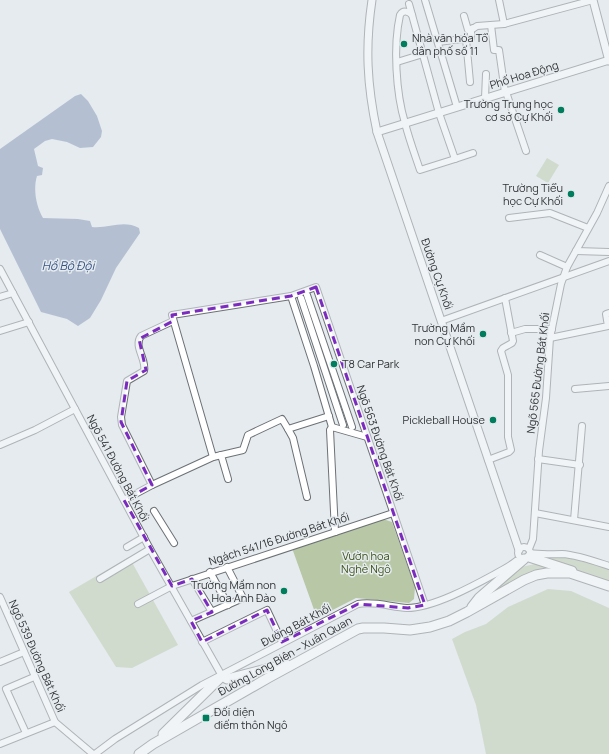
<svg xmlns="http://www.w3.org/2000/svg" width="609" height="754" viewBox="0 0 609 754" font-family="Manrope,sans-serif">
<rect width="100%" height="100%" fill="#e5ebef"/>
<g fill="#b8c7a5">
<path d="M547,158L559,165L548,183L536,176Z"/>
<path d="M383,519L392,522L415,587L414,599L409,603L356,598L317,618L292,548Z"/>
<path d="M129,557L178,645L132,668L116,667L69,592Z"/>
<path d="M540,557H564L609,568V585Z"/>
<path d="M535,564H539L558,571L480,601L521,567Z"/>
<path d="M548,589L571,591L609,608V754H486L476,705L452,639L465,632L486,624L508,607Z"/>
</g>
<path fill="#798db0" d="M81,94L88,101L97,116L102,131L101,137L93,147L80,148L67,142L52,139L45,141L34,149L38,166L43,168L42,175L37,176C33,189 36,206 43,218L78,219L90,221L92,227C108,229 123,219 139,228L140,233L116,268L101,300L90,318L78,326L67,319L41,312L0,229V149L75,96Z"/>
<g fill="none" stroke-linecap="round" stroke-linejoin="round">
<g stroke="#6c7175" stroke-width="8">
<g id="minor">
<path d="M425,0L457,107"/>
<path d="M499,0L504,24"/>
<path d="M409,4L439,113L455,159L473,153"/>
<path d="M412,15C408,11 403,10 400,15C393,46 396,93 405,123C409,139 415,155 420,170L455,159"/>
<path d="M464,16L468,30L473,28"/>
<path d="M491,25L494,50H499L505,92"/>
<path d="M466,39L470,82"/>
<path d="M438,42L471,38V30L477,26L504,24L593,0"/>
<path d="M397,62L423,54"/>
<path d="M506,92L526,151"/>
<path d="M485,98L486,74"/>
<path d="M509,218L550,213L588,228"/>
<path d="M576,251L609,252"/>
<path d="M540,255L567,267"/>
<path d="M0,269L150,549L222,676"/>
<path d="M307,295L352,427"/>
<path d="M291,296L314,366L332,427"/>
<path d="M0,297L13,293"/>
<path d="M301,298L343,425"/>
<path d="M441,321L609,261"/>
<path d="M0,331L29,322"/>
<path d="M511,333L525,329H552"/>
<path d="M550,338L608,326L606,314L609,313"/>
<path d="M575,389L609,386"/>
<path d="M332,427L330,430L335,532"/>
<path d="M332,427L367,437"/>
<path d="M288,429L293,438L307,497"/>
<path d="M0,445L35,430L75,409"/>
<path d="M221,455L228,479"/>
<path d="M213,457L172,315L291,296L316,287L425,605"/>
<path d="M538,459L580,465"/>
<path d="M488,460L509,452L511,450L508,437V375L501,351L503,348L512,343L513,341L505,298"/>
<path d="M152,485L122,425L121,417L127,381L144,371C147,360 133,346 141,336L173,321"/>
<path d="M124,500L152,485L213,457L243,450L248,435L282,419L288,429L329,416"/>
<path d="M154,511L174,543"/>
<path d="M535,513L609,527"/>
<path d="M574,520L582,426"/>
<path d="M127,547L144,537"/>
<circle cx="524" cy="553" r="6"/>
<path d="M529,549L533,539L539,451L546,398L550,338L561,284L567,267L597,213L609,186"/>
<path d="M530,553C540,555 551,554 562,554C578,555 594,561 609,566"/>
<path d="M210,572L228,605"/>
<path d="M100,579L150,549"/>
<path d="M192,579L212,612"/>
<path d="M0,597L55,722L93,754"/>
<path d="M138,604L172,586L393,513"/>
<path d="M191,621L243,598L227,567"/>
<path d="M202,642L267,610L282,642"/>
<path d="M0,662L24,652"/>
<path d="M26,733L6,689L34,677"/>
<path d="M0,744L55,722"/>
<path d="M95,754L115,739L202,685L358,604C375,601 391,607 407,608C433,608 473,586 495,574C502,570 510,566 516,561"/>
</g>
</g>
<g stroke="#6c7175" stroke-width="9">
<g id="tertiary">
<path d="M372,0C365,47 367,85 377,132L519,550"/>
<path d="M593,0L609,61"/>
<path d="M377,132L609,60"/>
</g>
</g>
<g stroke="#6c7175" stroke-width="11">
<g id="primary">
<path d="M529,557L572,571"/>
<path d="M472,607L479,598L524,559"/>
<path d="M163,734L222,676L227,679L286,664"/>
<path d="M139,754L153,744L268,678L358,629L363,628H384L410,630L430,627L449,621L467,612L524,580L536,575L547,573H570L609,586"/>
</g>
</g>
<use href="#minor" stroke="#fff" stroke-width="6"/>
<use href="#tertiary" stroke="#fff" stroke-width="7"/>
<use href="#primary" stroke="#fff" stroke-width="9"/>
</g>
<path d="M0 0H609V754H0ZM316,287L425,605L408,608L358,604L282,642L267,610L202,642L191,621L212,612L192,579L172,586L124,500L152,485L121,422L127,381L146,370L139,339L173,321L172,315L291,296Z" fill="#e5ebef" fill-opacity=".55" fill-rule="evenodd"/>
<path fill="none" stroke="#7b2cbf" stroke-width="3" stroke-dasharray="8 5" stroke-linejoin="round" d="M316,287L425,605L408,608L358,604L282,642L267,610L202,642L191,621L212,612L192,579L172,586L124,500L152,485L121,422L127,381L146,370L139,339L173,321L172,315L291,296Z"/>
<g fill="#007d5c" stroke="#e5ebef" stroke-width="1.5">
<circle cx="404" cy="44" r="4"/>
<circle cx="561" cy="110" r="4"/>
<circle cx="571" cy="194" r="4"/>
<circle cx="483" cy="334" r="4"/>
<circle cx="334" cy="364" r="4"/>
<circle cx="493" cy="420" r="4"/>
<circle cx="284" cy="591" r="4"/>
<rect x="202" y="714" width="8" height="8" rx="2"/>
</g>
<g text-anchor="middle" stroke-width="3" stroke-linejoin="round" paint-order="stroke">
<g font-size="11" fill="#313335" stroke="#e5ebef" text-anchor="end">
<text x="412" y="42" text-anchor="start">Nhà văn hóa Tổ<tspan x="412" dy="13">dân phố số 11</tspan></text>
<text x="553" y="108">Trường Trung học<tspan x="553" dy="13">cơ sở Cự Khối</tspan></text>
<text x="563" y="192">Trường Tiểu<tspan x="563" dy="13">học Cự Khối</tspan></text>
<text x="475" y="332">Trường Mầm<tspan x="475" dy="13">non Cự Khối</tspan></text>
<text x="342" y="368" text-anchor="start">T8 Car Park</text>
<text x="485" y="424">Pickleball House</text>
<text x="276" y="589">Trường Mầm non<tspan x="276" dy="13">Hoa Anh Đào</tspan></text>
<text x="214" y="716" text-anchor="start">Đối diện<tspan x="214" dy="13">điếm thôn Ngô</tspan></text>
</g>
<g font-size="11" fill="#313335" stroke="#e5ebef">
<text transform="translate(524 75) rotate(-17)" y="4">Phố Hoa Động</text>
<text transform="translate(437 274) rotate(71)" y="4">Đường Cự Khối</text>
<text transform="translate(538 373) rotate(-83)" y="4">Ngõ 565 Đường Bát Khối</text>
<text transform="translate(380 443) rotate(71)" y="4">Ngõ 563 Đường Bát Khối</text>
<text transform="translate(118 468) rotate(62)" y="4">Ngõ 541 Đường Bát Khối</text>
<text transform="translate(279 539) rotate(-18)" y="4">Ngách 541/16 Đường Bát Khối</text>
<text transform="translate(296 625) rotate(-28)" y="4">Đường Bát Khối</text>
<text transform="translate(37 656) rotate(66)" y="4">Ngõ 539 Đường Bát Khối</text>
<text transform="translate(285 656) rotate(-29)" y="4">Đường Long Biên – Xuân Quan</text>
</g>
<g font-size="11" fill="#3b5016" stroke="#e5ebef">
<text x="366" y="560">Vườn hoa<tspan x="366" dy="13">Nghè Ngô</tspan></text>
</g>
<g font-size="12" font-style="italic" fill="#385485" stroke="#e5ebef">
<text x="68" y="270">Hồ Bộ Đội</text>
</g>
</g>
</svg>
